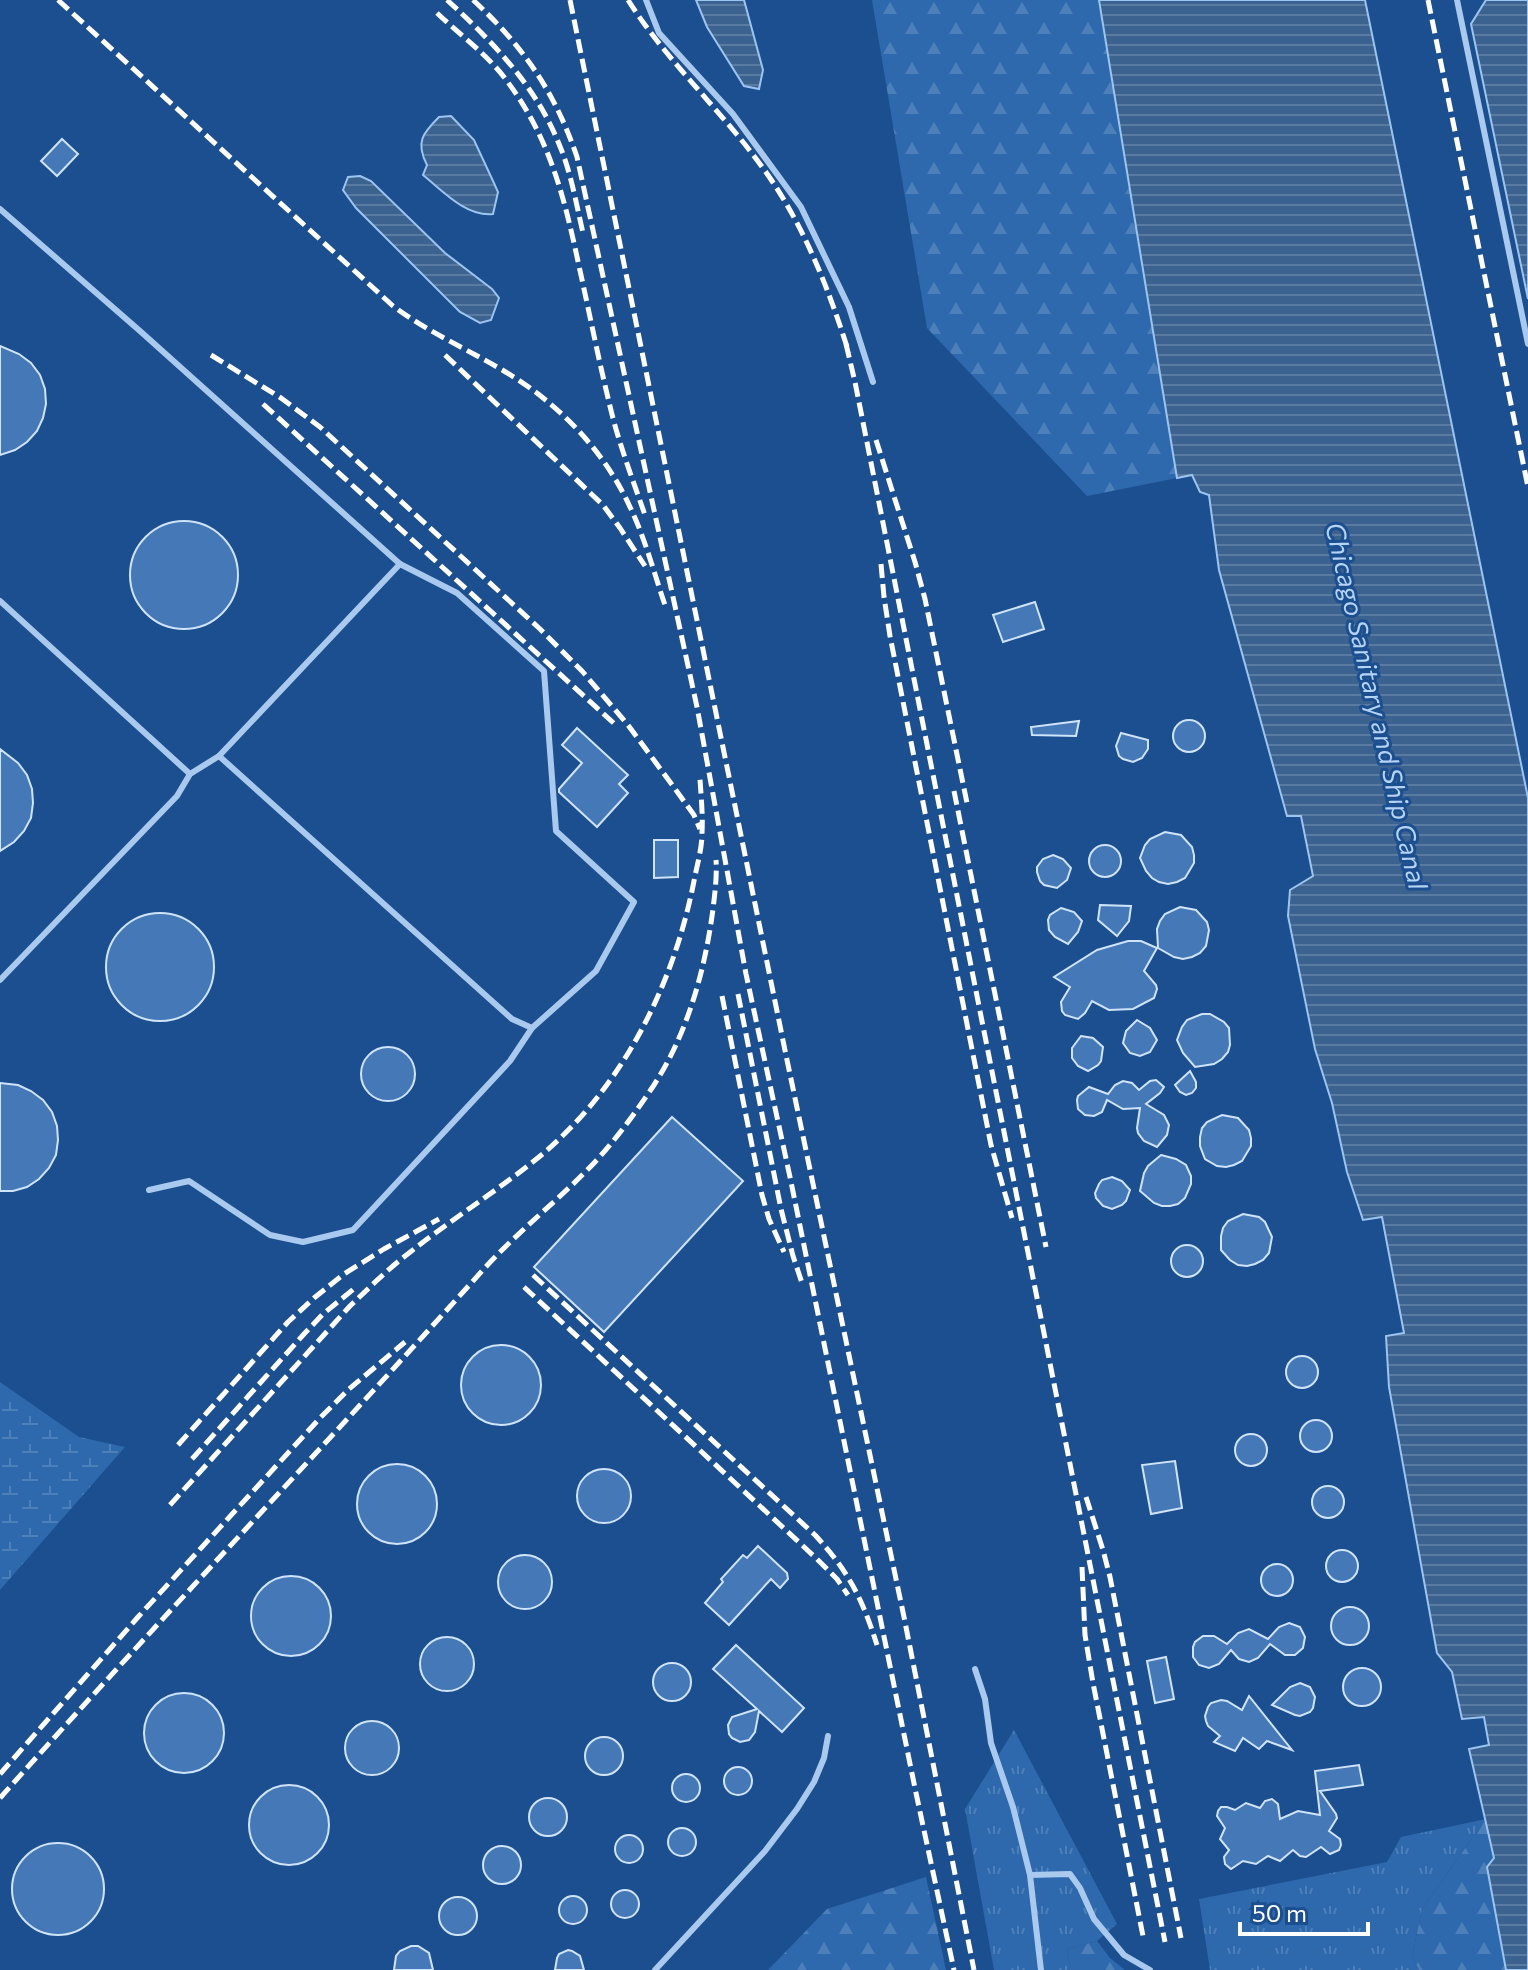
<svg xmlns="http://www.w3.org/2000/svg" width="1528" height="1970" viewBox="0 0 1528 1970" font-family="Commissioner,sans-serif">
<defs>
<pattern id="grass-tufts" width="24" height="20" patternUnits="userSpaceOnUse" patternTransform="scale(2)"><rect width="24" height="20" fill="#2e69ad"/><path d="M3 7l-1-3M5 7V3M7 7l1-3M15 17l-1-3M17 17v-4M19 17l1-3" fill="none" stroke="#4d80b9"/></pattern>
<pattern id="forest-firs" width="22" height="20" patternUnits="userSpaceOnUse" patternTransform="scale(2)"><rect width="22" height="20" fill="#2e69ad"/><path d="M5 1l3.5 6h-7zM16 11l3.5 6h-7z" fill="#4d80b9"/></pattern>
<pattern id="wetland-marsh" width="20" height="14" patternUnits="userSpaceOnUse" patternTransform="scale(2)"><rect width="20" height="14" fill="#2e69ad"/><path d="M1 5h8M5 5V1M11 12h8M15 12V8" fill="none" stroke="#4d80b9"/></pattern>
<pattern id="water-rules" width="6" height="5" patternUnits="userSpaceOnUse" patternTransform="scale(2)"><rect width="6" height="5" fill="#3c6290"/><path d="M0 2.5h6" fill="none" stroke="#597aa1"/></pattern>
</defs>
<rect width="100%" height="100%" fill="#1b4f8f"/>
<g fill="url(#grass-tufts)">
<path d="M1014,1730L1117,1924L1097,1941L1067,1949L1071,1970H994L965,1809Z"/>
<path d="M1486,1819L1422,1909L1412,1957L1419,1970H1210L1199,1899L1387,1862L1401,1837Z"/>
</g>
<g fill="url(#forest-firs)">
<path d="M872,0H1099L1177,478L1087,496L927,328Z"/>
<path d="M1486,1819L1494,1858L1487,1867L1506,1970H1419L1412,1957L1422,1909Z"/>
<path d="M926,1877L946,1970H768L827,1909Z"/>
<path d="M1097,1941L1110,1958L1125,1970H1071L1067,1949Z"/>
</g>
<path fill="url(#wetland-marsh)" d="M0,1382L79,1437L125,1447L0,1590Z"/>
<g fill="url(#water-rules)" stroke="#9cc4f0" stroke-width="2">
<path d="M696,0H744L763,70L759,89L744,86L707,27Z"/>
<path d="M1099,0H1365L1528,798V1970H1506L1487,1867L1494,1858L1469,1749L1489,1745L1484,1717L1462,1719L1452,1672L1437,1653L1389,1387L1386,1336L1404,1333L1382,1217L1363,1220L1347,1172L1332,1103L1315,1049L1288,916L1290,890L1313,876L1301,816H1287L1219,570L1209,495L1200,492L1192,475L1177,478Z"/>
<path d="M1486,0H1528V299L1471,24Z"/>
<path d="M451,116L474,140L493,181L498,192L493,214C466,217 443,191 423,175L427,165C415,142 423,133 439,117Z"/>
<path d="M360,176L371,181L445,253L492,289L499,298L491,320L480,323L460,312L356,208L343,190L348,177Z"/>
</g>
<g fill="#4478b7" stroke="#cfe3fa" stroke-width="2">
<path d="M62,139L78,154L57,176L41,161Z"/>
<path d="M0,346L19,354L31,363L40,375L45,389L46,404L43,418L37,431L27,442L15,450L0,455Z"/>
<circle cx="184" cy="575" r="54"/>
<path d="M1035,602L1044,629L1003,642L993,615Z"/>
<circle cx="1189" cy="736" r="16"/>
<path d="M1079,721L1076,736L1032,735L1031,727Z"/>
<path d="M577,728L628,775L619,784L628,793L597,827L559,792V789L582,763L562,745Z"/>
<path d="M1121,733L1148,740V749L1142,758L1133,762L1123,759L1119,756L1116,746Z"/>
<path d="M0,749L18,763L27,775L32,789L33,803L31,818L24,831L14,842L0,851Z"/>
<path d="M1165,832L1181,835L1192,847L1194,855V863L1185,878L1177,882L1168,884L1159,882L1152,878L1146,871L1140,858L1145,845L1150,839Z"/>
<path d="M654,840H678V877L654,878Z"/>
<circle cx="1105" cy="861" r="16"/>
<path d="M1053,855L1063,859L1071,868L1067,880L1057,888L1044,885L1040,881L1037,872V867L1043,859Z"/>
<path d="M1100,905L1131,906L1129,921L1117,936L1098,920Z"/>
<path d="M1180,907L1196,910L1207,922L1209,930L1206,946L1200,953L1192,957L1183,959L1174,957L1158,948L1157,929L1160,921L1165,914Z"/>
<path d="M1061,908L1074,912L1082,921L1078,932L1068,944L1055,937L1049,930L1048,920L1050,915Z"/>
<circle cx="160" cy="967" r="54"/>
<path d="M1128,941H1141L1157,948L1144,971L1156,985L1157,989L1154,998L1133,1009L1109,1010L1092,1001L1085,1013L1078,1019L1065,1015L1062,1011L1061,1002L1070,987L1054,977L1097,950Z"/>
<path d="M1202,1014H1210L1224,1022L1229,1028L1230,1045L1228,1052L1222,1059L1214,1064L1195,1067L1183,1053L1177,1040L1182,1027L1187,1020Z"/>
<path d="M1137,1020L1150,1028L1157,1040L1150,1052L1140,1056L1130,1053L1123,1043L1126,1031Z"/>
<path d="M1081,1036L1093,1038L1103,1047L1101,1061L1098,1065L1088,1071L1078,1066L1072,1058V1048Z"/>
<circle cx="388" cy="1074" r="27"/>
<path d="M1190,1071L1196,1082V1088L1192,1093L1186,1095L1180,1092L1175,1085Z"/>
<path d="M1156,1080L1164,1087L1160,1093L1146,1104L1164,1115L1169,1125L1167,1135L1157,1147L1144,1141L1138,1133L1137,1128L1140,1108L1123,1109L1107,1100L1102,1112L1094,1116L1085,1115L1078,1109L1077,1100L1078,1096L1089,1087L1108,1094L1115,1085L1123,1081L1132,1083L1139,1090L1150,1081Z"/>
<path d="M0,1083L18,1085L31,1091L43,1100L52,1112L57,1126L58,1140L56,1155L49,1168L39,1179L27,1187L13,1191H0Z"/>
<path d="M1222,1115L1238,1118L1249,1130L1251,1138V1146L1242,1161L1234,1165L1226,1167L1217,1166L1205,1159L1200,1146V1137L1202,1128L1207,1122Z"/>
<path d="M672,1117L743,1181L604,1332L534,1267Z"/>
<path d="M1161,1155L1176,1159L1186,1165L1191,1176V1184L1185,1198L1178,1204L1170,1206H1162L1154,1203L1140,1191L1144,1173L1148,1166Z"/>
<path d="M1112,1177L1122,1181L1130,1190L1126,1201L1122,1205L1112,1209L1103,1206L1096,1198L1095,1193L1099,1184L1102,1180Z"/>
<path d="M1243,1214L1259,1217L1265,1222L1272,1237L1269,1253L1263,1260L1255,1264L1247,1266L1238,1265L1230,1260L1221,1250V1236L1223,1228L1228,1221Z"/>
<circle cx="1187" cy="1261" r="16"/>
<circle cx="501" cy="1385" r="40"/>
<circle cx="1302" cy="1372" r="16"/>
<circle cx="1316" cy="1436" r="16"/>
<circle cx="1251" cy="1450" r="16"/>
<path d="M1175,1461L1182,1508L1151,1514L1142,1465Z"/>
<circle cx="397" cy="1504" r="40"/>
<circle cx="604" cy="1496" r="27"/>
<circle cx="1328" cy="1502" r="16"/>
<path d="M758,1546L787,1573L788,1579L780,1588L771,1579L729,1625L705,1603L723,1582L721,1579L743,1555L747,1558Z"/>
<circle cx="1342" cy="1566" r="16"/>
<circle cx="525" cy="1582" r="27"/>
<circle cx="1277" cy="1580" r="16"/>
<circle cx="291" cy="1616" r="40"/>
<circle cx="1350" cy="1626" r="19"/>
<path d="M1289,1623L1300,1627L1305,1637L1303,1648L1295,1655H1285L1270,1644L1258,1658L1249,1662L1239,1659L1231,1650L1219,1664L1209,1668L1199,1665L1193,1657V1647L1195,1642L1203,1636H1214L1227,1644L1238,1633L1249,1629L1268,1639L1279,1627Z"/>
<circle cx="447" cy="1664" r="27"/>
<path d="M736,1645L804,1708L782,1732L759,1711L755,1732L749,1740L740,1742L732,1738L729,1734L728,1725L732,1717L757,1709L713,1669Z"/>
<path d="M1166,1657L1174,1699L1155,1703L1147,1661Z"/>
<circle cx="672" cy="1682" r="19"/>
<circle cx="1362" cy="1687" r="19"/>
<path d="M1300,1683L1310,1687L1315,1697L1313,1708L1310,1712L1300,1716L1295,1715L1272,1705L1290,1687Z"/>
<circle cx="184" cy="1733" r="40"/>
<path d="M1249,1696L1292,1750L1267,1741L1259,1749L1243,1738L1235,1751L1214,1742L1220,1736L1208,1726L1206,1721L1205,1716L1208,1707L1211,1703L1221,1700L1227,1701L1242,1710Z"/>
<circle cx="372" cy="1748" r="27"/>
<circle cx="604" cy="1756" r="19"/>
<path d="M1359,1765L1363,1785L1320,1791L1336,1814L1337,1818L1329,1831L1340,1839L1341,1845L1339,1850L1330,1854L1321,1847L1306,1857L1300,1856L1293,1850L1280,1861L1268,1856L1256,1864L1243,1861L1231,1869L1225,1864L1224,1857L1229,1850L1220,1839L1225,1828L1217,1816L1218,1811L1221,1807H1227L1235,1810L1246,1803L1260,1808L1265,1801L1272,1799L1278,1804L1280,1819L1298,1811L1320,1815L1315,1771Z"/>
<circle cx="738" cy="1781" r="14"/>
<circle cx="686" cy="1788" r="14"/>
<circle cx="289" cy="1825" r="40"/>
<circle cx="548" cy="1817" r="19"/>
<circle cx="682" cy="1842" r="14"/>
<circle cx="629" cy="1849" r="14"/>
<circle cx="58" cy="1889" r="46"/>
<circle cx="502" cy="1865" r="19"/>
<circle cx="625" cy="1904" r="14"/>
<circle cx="573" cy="1910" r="14"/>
<circle cx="458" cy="1916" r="19"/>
<path d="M411,1946H418L429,1953L433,1970H394L396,1956L400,1951Z"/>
<path d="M568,1950L572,1951L580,1956L584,1970H555L557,1958L559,1954Z"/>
</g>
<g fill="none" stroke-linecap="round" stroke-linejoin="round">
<g stroke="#a9c9ee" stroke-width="6">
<path d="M646,0L659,33L733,114L801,207L849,307L873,382"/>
<path d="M1457,0L1528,344"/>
<path d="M0,209L140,331L400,564L457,593L544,671L556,831L634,902L596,971L532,1028L510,1061L353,1230L303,1242L270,1235L189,1181L149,1190"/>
<path d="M0,601L190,774"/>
<path d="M219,756L512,1019L532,1028"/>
<path d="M0,980L177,796L190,774L219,756L400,564"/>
<path d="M975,1669L985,1699L991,1743L1013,1807L1030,1875L1070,1874L1080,1888L1094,1919L1124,1955L1150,1970"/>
<path d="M1030,1875L1041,1970"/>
<path d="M655,1970L765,1851L797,1809L814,1782L824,1758L828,1736"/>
</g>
<g stroke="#fff" stroke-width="5" stroke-dasharray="14 6" stroke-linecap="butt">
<path d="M58,0L393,306C428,332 467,349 504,371C558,403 604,450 630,507C645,538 654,573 665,605"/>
<path d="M447,0C492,41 536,86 559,144C571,172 576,203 583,233"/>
<path d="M473,0C523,46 555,92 577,157L697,707L746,974L790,1177L916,1793L954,1970"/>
<path d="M570,0L787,1060L904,1617L974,1970"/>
<path d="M628,0C669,65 729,117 772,181C807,233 830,293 849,353"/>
<path d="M1428,0L1528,487"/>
<path d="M437,13C460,35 488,55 507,81C550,139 564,196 579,266C589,311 598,357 609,402C618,442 633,480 646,518"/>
<path d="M846,344L855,382L1165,1942"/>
<path d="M211,355L281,398L320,427L540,629L582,671L628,725L673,786L694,815L700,829"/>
<path d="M445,355L603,505L620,528L645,566"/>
<path d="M263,404L618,727"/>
<path d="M876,440L915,562L925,599L967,803"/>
<path d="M881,564L884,597L890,636L991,1145L1012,1218"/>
<path d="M954,791L1046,1247"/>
<path d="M738,994L781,1209L793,1256L803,1286"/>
<path d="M722,996L762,1195L769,1219L784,1252"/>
<path d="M533,1275L815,1535C849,1572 862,1598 877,1645"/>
<path d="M524,1287L817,1559L837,1579L848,1595"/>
<path d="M178,1445L288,1322L314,1298L344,1274L384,1249L439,1219"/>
<path d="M192,1459L304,1334L323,1314L355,1288"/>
<path d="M1086,1497L1103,1550L1110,1577L1181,1938"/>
<path d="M170,1505L350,1306C369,1288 388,1269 409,1253C453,1218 502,1188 545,1152C625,1083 674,983 694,881C697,865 702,849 702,833C703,815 701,796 700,779"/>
<path d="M1082,1567L1085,1635L1093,1683L1143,1936"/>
<path d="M0,1774L138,1617L320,1418L349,1389L405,1342"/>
<path d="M0,1798C159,1620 323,1448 482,1271C517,1232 559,1200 595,1162C617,1138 636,1112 654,1085C688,1032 705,970 713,909C715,892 717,877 716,860"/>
</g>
</g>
<g text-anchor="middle" stroke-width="6" stroke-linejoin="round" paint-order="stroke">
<g font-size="26" font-style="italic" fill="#b5d3f5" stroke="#1b4f8f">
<text transform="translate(1376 706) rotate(77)" y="9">Chicago Sanitary and Ship Canal</text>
</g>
</g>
<path d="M1240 1922v12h128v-12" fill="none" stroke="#ffffff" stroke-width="4"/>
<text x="1252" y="1922" font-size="24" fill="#ffffff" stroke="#1b4f8f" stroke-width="6" paint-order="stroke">50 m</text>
</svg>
